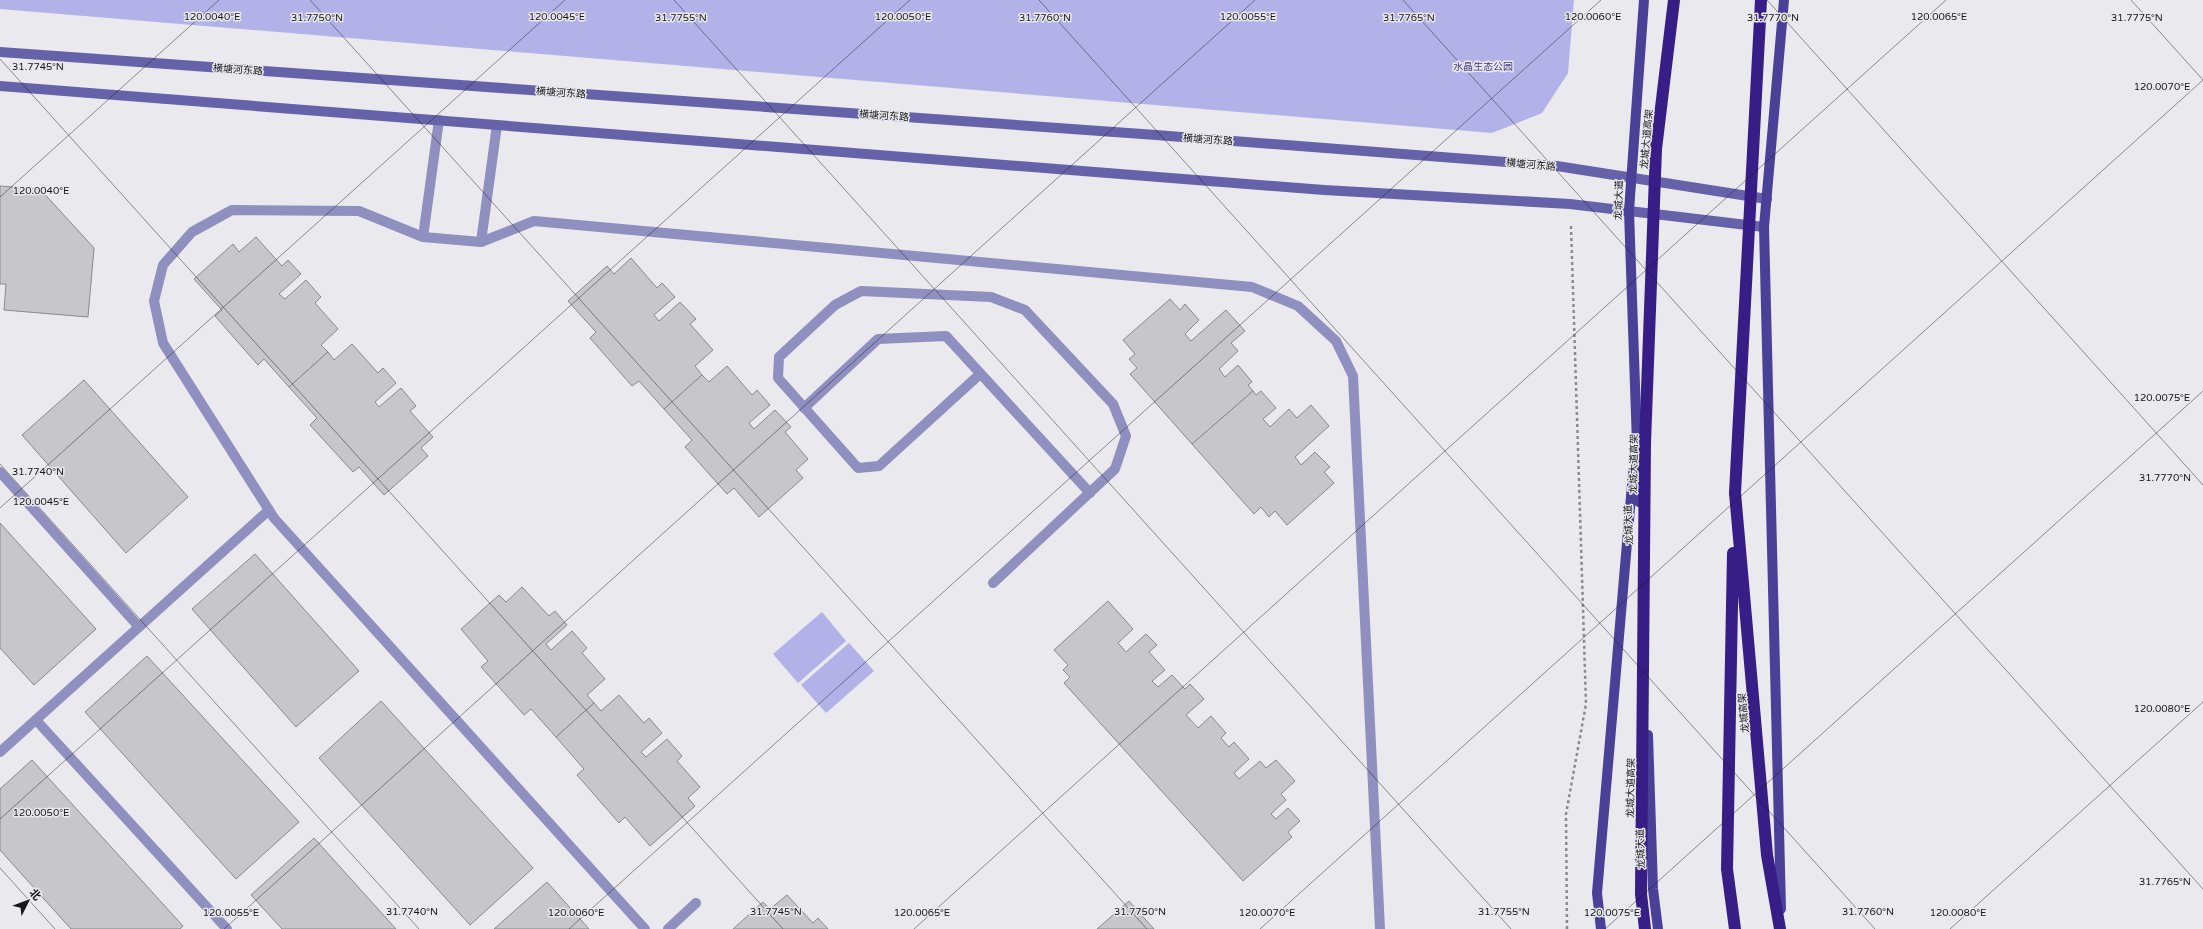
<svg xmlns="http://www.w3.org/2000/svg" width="2203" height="929" viewBox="0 0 2203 929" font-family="'Varela Round','Noto Sans SC',sans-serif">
<rect width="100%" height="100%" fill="#e9e9ee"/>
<g fill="#b2b2e9">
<path d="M0,0H1574L1568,73L1542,113L1492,133L0,9Z"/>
<path d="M822,612L846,641L798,683L773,654Z"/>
<path d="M849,643L874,671L826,713L801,685Z"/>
</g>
<g fill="#c7c7cb" stroke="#88888d">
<path d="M0,186L40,189L94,248L88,317L4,310L6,284H0Z"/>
<path d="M256,237L282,266L288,260L301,274L279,294L285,299L306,280L321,297L315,303L338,329L321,345L328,352L289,387L264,359L258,365L215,316L222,310L194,279L233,244L239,252Z"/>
<path d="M631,258L657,288L662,283L675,297L654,315L659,321L680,302L696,319L690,324L713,350L695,366L702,375L664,409L639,381L632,386L590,338L596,332L568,301L607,266L614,274Z"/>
<path d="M1170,299L1180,310L1185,304L1199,320L1185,334L1191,341L1226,310L1245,331L1231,343L1238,351L1219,369L1225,377L1238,365L1252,382L1248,385L1253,391L1192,444L1130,374L1137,368L1129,359L1135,354L1123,340Z"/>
<path d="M352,344L378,373L383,368L396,383L375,402L379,407L401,388L416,406L410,411L433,437L421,448L428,456L384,495L359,467L353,472L310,425L317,418L289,387L328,352L334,360Z"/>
<path d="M727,366L752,395L757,390L770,405L749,423L754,429L775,410L791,427L785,432L808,459L796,470L803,478L759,517L734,488L727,494L685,447L692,440L664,409L702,375L709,382Z"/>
<path d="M84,380L188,497L126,553L22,435Z"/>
<path d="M1253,391L1256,395L1261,391L1276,408L1263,419L1270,427L1289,409L1297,418L1311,405L1329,426L1295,457L1301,465L1315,452L1330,467L1324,472L1334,483L1287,525L1275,511L1269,517L1261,507L1254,514L1192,444Z"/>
<path d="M0,523L96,629L34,685L0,648Z"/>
<path d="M255,554L359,671L296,727L192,609Z"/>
<path d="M522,587L549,616L555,611L567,625L546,644L551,650L572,631L587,648L582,653L605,679L587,695L594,703L556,737L531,709L524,715L481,667L488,661L461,629L499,595L506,602Z"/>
<path d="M1108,601L1133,629L1118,643L1126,652L1146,634L1157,645L1149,652L1165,670L1152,681L1158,687L1172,675L1185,689L1190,684L1204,699L1186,715L1198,728L1211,716L1226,733L1221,738L1229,747L1234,742L1249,759L1234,773L1239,779L1260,761L1266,768L1276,760L1295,781L1281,794L1286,800L1271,814L1276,819L1288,808L1300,821L1288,832L1292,837L1243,881L1064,683L1070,677L1063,670L1068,665L1054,650Z"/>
<path d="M147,656L299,822L236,879L85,712Z"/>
<path d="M619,695L644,723L649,718L662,733L641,752L646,757L667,739L682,756L677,761L700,787L688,798L695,806L650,846L625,817L619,823L577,775L584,769L556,737L594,703L601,711Z"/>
<path d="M381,701L533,868L470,925L319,758Z"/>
<path d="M32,760L183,926L180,929H71L0,850V789Z"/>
<path d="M314,838L396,929H282L251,895Z"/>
<path d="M547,882L589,929H494Z"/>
<path d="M787,895L813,923L818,918L828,929H733L763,902L770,909Z"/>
<path d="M1129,901L1154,929H1097Z"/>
</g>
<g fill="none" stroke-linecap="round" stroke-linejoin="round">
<path stroke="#8b8b8e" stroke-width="2.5" stroke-dasharray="3 3" stroke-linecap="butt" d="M1567,929L1566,814L1586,704L1571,226"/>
<g stroke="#8f8fc0" stroke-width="10">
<path d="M423,237L439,120"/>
<path d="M481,242L497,125"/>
<path d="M980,374L879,466L858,468L778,378L779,357L835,305L861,291L991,297L1025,310L1113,404L1126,436L1115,469L993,583"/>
<path d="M804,408L878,339L946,336L1090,493"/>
<path d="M0,472L139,627"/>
<path d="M36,720L227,929"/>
<path d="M0,752L269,510"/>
<path d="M645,929L274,518L163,343L154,301L163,265L192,232L232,210L359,211L423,237L481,242L534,221L1252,287L1298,306L1336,341L1353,376L1380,929"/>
<path d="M668,929L696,903"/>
</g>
<g stroke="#6662a9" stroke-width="10">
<path d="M0,52L1156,135L1557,166L1767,199"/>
<path d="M0,86L1324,190L1570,204L1764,227"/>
</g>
<g stroke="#4b4097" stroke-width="10">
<path d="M1639,502L1629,211L1644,0"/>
<path d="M1648,735L1653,889L1658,929"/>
<path d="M1781,909L1764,227L1784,0"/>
<path d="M1601,929L1597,893L1633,473"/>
</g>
<g stroke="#361e86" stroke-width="12">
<path d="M1735,493L1767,855L1780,929"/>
<path d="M1733,553L1727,869L1735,929"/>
</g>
<g stroke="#361e86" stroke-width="12">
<path d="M1735,493L1761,0"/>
<path d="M1645,929L1641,894L1645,443L1656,149L1674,0"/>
</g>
</g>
<path fill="none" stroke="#171719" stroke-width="1" stroke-opacity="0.45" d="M310,0L1147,929M674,0L1511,929M1039,0L1875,929M1403,0L2203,889M1767,0L2203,485M2131,0L2203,80M0,59L783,929M0,197L219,0M0,464L419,929M0,508L565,0M0,819L910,0M0,868L55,929M224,929L1255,0M569,929L1601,0M914,929L1946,0M1260,929L2203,80M1605,929L2203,391M1950,929L2203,702"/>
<g text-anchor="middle" stroke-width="3" stroke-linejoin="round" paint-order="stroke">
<g font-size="10" fill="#423789" stroke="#e9e9ee">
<text x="1483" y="70">水晶生态公园</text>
</g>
<g font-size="10" fill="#171719" stroke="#e9e9ee">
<text transform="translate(238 69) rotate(4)" y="4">横塘河东路</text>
<text transform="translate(561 92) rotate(4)" y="4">横塘河东路</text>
<text transform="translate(884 115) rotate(4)" y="4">横塘河东路</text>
<text transform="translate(1208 139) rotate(4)" y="4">横塘河东路</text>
<text transform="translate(1646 139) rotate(-85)" y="4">龙城大道高架</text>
<text transform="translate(1531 164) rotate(5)" y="4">横塘河东路</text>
<text transform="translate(1618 200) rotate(-88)" y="4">龙城大道</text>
<text transform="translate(1633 464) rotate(-89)" y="4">龙城大道高架</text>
<text transform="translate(1628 525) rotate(-92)" y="4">龙城大道</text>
<text transform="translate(1743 713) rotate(-95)" y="4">龙城高架</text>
<text transform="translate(1630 788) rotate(-89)" y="4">龙城大道高架</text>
<text transform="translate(1640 849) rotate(-92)" y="4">龙城大道</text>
</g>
</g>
<g font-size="10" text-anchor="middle" fill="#171719" stroke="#e9e9ee" stroke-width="3" stroke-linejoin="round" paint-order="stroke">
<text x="212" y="20">120.0040°E</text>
<text x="1939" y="20">120.0065°E</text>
<text x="557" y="20">120.0045°E</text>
<text x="903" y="20">120.0050°E</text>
<text x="1248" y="20">120.0055°E</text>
<text x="1593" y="20">120.0060°E</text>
<text x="317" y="21">31.7750°N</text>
<text x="1045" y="21">31.7760°N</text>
<text x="1409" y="21">31.7765°N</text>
<text x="681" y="21">31.7755°N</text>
<text x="1773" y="21">31.7770°N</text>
<text x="2137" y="21">31.7775°N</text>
<text x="38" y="70">31.7745°N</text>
<text x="2162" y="90">120.0070°E</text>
<text x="41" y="194">120.0040°E</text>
<text x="2162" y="401">120.0075°E</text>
<text x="38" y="475">31.7740°N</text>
<text x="2165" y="481">31.7770°N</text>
<text x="41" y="505">120.0045°E</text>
<text x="2162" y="712">120.0080°E</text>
<text x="41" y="816">120.0050°E</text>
<text x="2165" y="885">31.7765°N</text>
<text x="412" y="915">31.7740°N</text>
<text x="776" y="915">31.7745°N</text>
<text x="1140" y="915">31.7750°N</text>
<text x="1504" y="915">31.7755°N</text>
<text x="1868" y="915">31.7760°N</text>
<text x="231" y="916">120.0055°E</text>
<text x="576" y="916">120.0060°E</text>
<text x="922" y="916">120.0065°E</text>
<text x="1267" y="916">120.0070°E</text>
<text x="1612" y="916">120.0075°E</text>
<text x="1958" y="916">120.0080°E</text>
</g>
<g transform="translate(28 901) rotate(48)" stroke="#e9e9ee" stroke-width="3" paint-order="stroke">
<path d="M0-3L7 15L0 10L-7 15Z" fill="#171719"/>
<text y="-6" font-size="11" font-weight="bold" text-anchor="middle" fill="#171719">北</text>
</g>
</svg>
